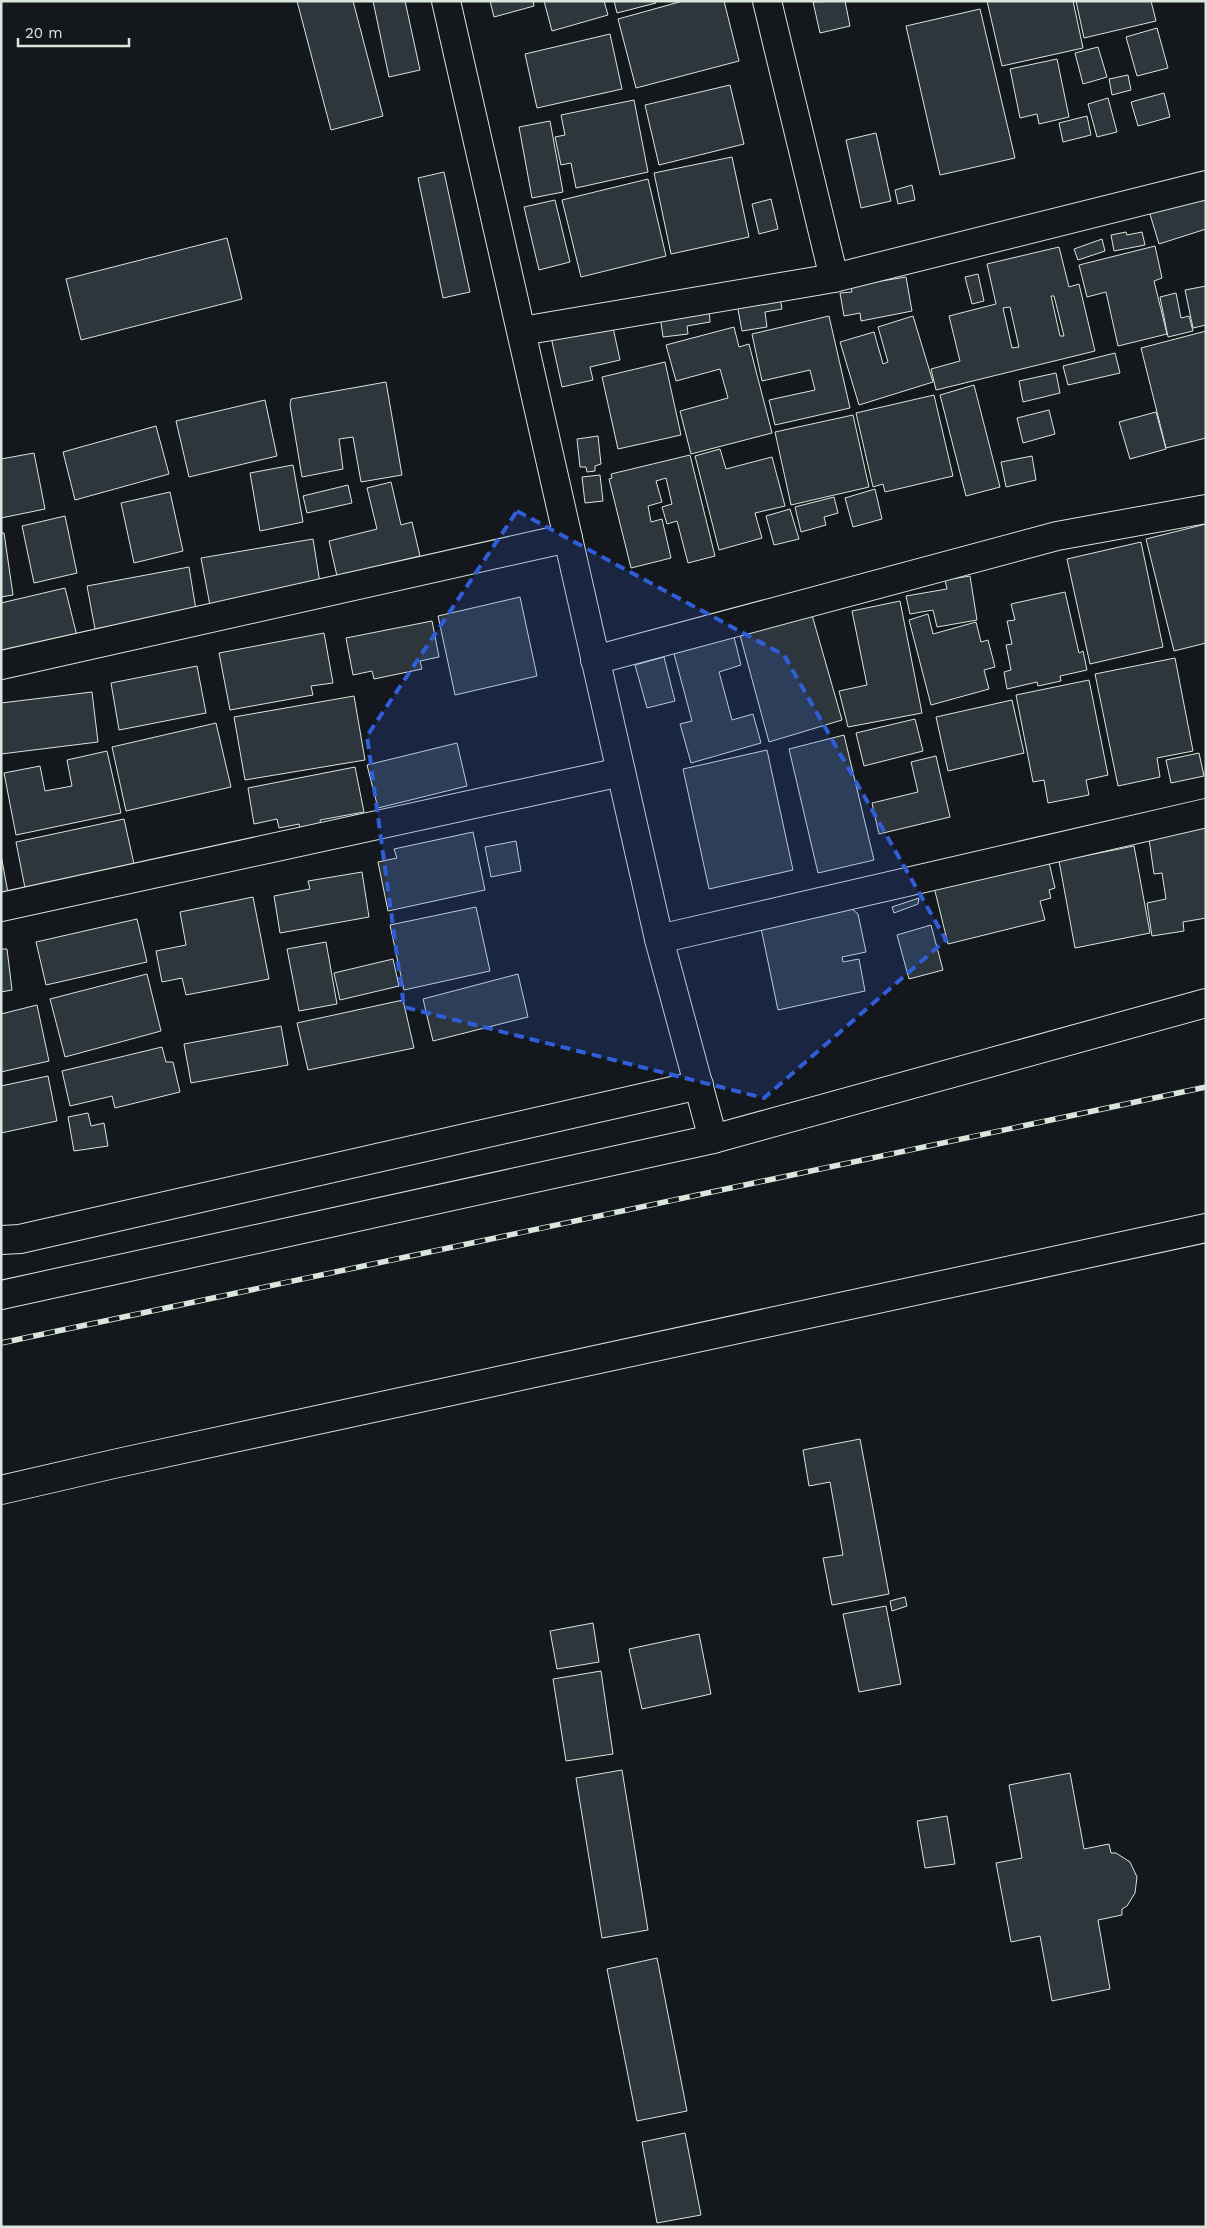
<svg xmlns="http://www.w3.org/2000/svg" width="1207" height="2228" viewBox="0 0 1207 2228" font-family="'Work Sans',sans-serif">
<rect width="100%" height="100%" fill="#14181c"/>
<g fill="#2c363c" stroke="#d8e6dc" fill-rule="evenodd">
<path d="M297,1H353L383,116L331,130Z"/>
<path d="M373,1H405L420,70L389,77Z"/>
<path d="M490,1H533L534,6L494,17Z"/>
<path d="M544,1H604L608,15L552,31Z"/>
<path d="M614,1H655L656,3L617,13Z"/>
<path d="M683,1H724L739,61L636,88L618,19Z"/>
<path d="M845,1L850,26L820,33L813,2Z"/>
<path d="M987,1H1073L1083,48L1002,66Z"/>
<path d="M1076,1H1151L1156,21L1084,38Z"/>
<path d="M980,9L1015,158L940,175L906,26Z"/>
<path d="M1157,28L1168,68L1137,76L1126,37Z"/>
<path d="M610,34L622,89L537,108L525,54Z"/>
<path d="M1098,47L1107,77L1083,84L1075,53Z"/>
<path d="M1057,59L1069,117L1039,124L1037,114L1020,118L1010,69Z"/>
<path d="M1128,75L1131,90L1112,95L1109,79Z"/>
<path d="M730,85L744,144L659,165L645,105Z"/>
<path d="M1164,93L1170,117L1138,126L1131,102Z"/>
<path d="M1108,98L1117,132L1097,137L1088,104Z"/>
<path d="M634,100L648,172L576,188L571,163L561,165L555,137L565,135L561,115Z"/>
<path d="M1087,116L1091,135L1063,142L1059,123Z"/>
<path d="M550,121L563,192L532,198L519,127Z"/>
<path d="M876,133L891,201L861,208L846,140Z"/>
<path d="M732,157L749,237L671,254L654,173Z"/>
<path d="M444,172L470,292L443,298L418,178Z"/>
<path d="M648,179L666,256L581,277L562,200Z"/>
<path d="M912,185L915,200L898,204L895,190Z"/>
<path d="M1206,193V229L1159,244L1149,211Z"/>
<path d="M771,199L778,229L759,234L752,204Z"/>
<path d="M555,200L570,262L539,270L524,207Z"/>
<path d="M1126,232L1127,235L1142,232L1145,245L1114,251L1111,235Z"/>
<path d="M227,238L242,299L81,340L66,279Z"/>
<path d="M1102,239L1105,251L1078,260L1074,249Z"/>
<path d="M1155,246L1162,278L1154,281L1167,334L1118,346L1106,292L1087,297L1079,265Z"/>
<path d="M1059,247L1069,287L1079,284L1095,351L936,390L931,369L960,361L949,316L996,304L987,264ZM1051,296H1054L1064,336H1060ZM1010,307L1019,347L1012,348L1003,308Z"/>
<path d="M978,274L984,301L972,304L965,277Z"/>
<path d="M906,277L912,311L861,321L860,313L844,316L840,293L852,292L851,286Z"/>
<path d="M1206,286V325L1193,328L1185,290Z"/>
<path d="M1176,293L1181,318L1189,316L1193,331L1168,337L1160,297Z"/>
<path d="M780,297L782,309L765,312L767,327L742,331L737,304Z"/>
<path d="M709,308L710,322L687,326L688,334L663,337L660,315Z"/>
<path d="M829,316L850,408L775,425L769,400L815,390L810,370L762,381L752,334Z"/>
<path d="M913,316L933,382L859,405L840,342L874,332L883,364L888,362L878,327Z"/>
<path d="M612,323L620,360L590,367L593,380L562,387L551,337Z"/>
<path d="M734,327L739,347L749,344L772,433L691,454L680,411L728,398L720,369L676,381L666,345Z"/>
<path d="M1206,331V438L1166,448L1141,348Z"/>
<path d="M1115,353L1120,373L1068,385L1063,366Z"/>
<path d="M665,362L681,435L618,449L602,377Z"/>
<path d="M1056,373L1060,393L1023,402L1019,381Z"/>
<path d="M386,382L402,475L361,482L353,437L339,439L343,469L302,477L290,405L291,399Z"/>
<path d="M974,385L1000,487L966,496L940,395Z"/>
<path d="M934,395L953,476L885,492L883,484L873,487L856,413Z"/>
<path d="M265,400L277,456L189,477L176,421Z"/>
<path d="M1049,410L1055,434L1023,443L1017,418Z"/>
<path d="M1156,412L1166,449L1130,459L1119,422Z"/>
<path d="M853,415L869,487L791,505L775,432Z"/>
<path d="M156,426L169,474L75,500L63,452Z"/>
<path d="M598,436L601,464L595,466V471L587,472L586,467H580L577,439Z"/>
<path d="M720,449L726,469L772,457L785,506L755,513L762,538L719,550L695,456Z"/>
<path d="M34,453L45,509L1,518V459Z"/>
<path d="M690,455L715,556L688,563L677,521L667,524L662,507L672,504L666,478L656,481L662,502L648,506L651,522L662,519L671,558L631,568L609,479L612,478L611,474Z"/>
<path d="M1032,456L1036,480L1006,487L1001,462Z"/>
<path d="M293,465L303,522L260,531L250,473Z"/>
<path d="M600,475L603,501L585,503L582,477Z"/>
<path d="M391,482L401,525L412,522L420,556L337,576L329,541L377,529L367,488Z"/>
<path d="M348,485L352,503L307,513L303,496Z"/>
<path d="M875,489L882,519L853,527L845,498Z"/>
<path d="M170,492L183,551L134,563L121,503Z"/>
<path d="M834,497L838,513L824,517L826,525L801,532L795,507Z"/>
<path d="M790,509L799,539L774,545L766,516Z"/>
<path d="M65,516L77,573L34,583L22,526Z"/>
<path d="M1206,524V643L1174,651L1146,539Z"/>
<path d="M1,533H4L13,595L1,597Z"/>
<path d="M313,539L322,596L212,616L201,558Z"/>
<path d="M1141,542L1163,647L1090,664L1067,559Z"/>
<path d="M189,567L196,610L95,629L87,586Z"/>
<path d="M970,576L977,620L937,627L933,610L910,614L906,596L947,589L945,580Z"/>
<path d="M65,588L77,636L1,655V603Z"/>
<path d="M1065,592L1079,653L1083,651L1087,670L1060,676L1061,681L1038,686L1037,682L1007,689L1004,672L1011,670L1006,645L1012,644L1007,621L1015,620L1011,604Z"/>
<path d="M520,597L537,676L455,695L438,616Z"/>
<path d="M900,601L922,713L848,727L839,691L867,685L852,611Z"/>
<path d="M928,614L933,634L976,622L981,642L988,640L995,667L984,670L989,689L931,705L909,620Z"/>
<path d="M812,615L842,720L769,742L740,635Z"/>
<path d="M432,621L439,657L420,661L422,669L374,679L372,671L353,675L346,638Z"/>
<path d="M324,633L333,683L311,686L313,695L230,710L219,653Z"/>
<path d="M733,633L741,665L719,672L732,720L753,714L761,743L691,763L680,724L692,721L673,650Z"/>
<path d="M664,657L675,701L647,708L635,665Z"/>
<path d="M1175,658L1193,751L1157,758L1160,777L1118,786L1095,674Z"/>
<path d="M197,666L206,713L119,730L111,683Z"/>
<path d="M1089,680L1108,775L1086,780L1089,795L1048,803L1044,780L1033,782L1016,695Z"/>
<path d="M92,692L98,742L1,754V703Z"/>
<path d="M354,696L365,760L245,780L234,717Z"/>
<path d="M1012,700L1024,753L948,771L936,717Z"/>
<path d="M915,719L923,751L864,766L856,733Z"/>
<path d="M216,723L231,787L126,811L112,747Z"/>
<path d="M844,735L874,860L818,873L789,749Z"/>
<path d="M457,743L467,786L378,808L367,765Z"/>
<path d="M767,750L793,870L709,889L683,769Z"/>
<path d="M107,751L121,813L16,835L4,773L40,766L45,791L72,786L67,760Z"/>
<path d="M1199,753L1204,776L1171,783L1166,760Z"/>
<path d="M936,756L950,817L879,834L872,803L918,792L911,762Z"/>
<path d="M355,767L364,812L320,820L324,842L303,845L299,824L279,828L277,819L254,824L248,788Z"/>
<path d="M124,819L134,864L25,888L16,842Z"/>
<path d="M1206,822V918L1183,922L1184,931L1152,936L1147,903L1166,899L1162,873L1154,874L1148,832Z"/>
<path d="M473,832L485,890L388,911L378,862L397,858L394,849Z"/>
<path d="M516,841L521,871L491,877L485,847Z"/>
<path d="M1134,846L1150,933L1075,948L1059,861Z"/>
<path d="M1,855L8,893L1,894Z"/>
<path d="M1048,858L1055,888L1049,890L1051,898L1040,901L1045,920L948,944L934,887Z"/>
<path d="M362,872L369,917L280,933L274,896L310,889L308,881Z"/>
<path d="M253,897L269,979L186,995L182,978L162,982L156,951L186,945L180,912Z"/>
<path d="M919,898L918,904L894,913L892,907Z"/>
<path d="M476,907L490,971L404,990L390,925Z"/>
<path d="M852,909L858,914L866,952L842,957L843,962L859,959L865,991L778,1010L761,928Z"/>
<path d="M137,919L147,962L46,985L36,942Z"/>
<path d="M931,925L943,970L909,979L897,935Z"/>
<path d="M326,942L337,1004L299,1011L287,949Z"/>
<path d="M1,949H7L12,990L1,992Z"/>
<path d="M393,959L399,986L340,1000L334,973Z"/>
<path d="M147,974L161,1031L65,1057L50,999Z"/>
<path d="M518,974L528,1017L433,1041L423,999Z"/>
<path d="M403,1000L414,1048L308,1070L297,1023Z"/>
<path d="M37,1005L49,1061L1,1072V1014Z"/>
<path d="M281,1026L288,1065L191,1083L184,1044Z"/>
<path d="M162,1047L166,1062H173L180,1092L115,1108L112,1096L70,1106L62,1071Z"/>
<path d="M48,1076L57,1121L1,1133V1086Z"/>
<path d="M88,1113L91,1126L104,1123L108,1146L74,1151L68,1117Z"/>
<path d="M860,1439L889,1594L832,1605L823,1558L843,1555L830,1482L809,1486L803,1450Z"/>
<path d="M905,1597L907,1606L892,1611L890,1601Z"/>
<path d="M886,1606L901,1684L859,1692L843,1614Z"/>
<path d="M593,1623L599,1662L557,1669L550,1631Z"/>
<path d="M699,1634L711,1694L642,1709L629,1649Z"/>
<path d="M601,1671L613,1754L566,1761L553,1679Z"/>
<path d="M622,1770L648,1930L602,1938L576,1778Z"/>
<path d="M1070,1773L1084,1849L1109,1844L1111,1853H1116L1130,1862L1137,1877L1135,1893L1127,1906L1122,1909V1915L1098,1920L1110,1989L1052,2001L1040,1936L1011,1942L996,1863L1022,1858L1009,1785Z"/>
<path d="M947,1816L955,1864L925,1868L917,1821Z"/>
<path d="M657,1958L687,2111L637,2121L607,1969Z"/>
<path d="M685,2133L701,2215L657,2223L642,2142Z"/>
</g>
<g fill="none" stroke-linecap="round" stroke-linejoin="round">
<g stroke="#d8e6dc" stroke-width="30">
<g id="minor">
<path d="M446,1L659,939L713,1139"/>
<path d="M767,1L834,278"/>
<path d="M522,331L834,278L1206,185"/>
<path d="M595,660L1057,536L1206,509"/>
<path d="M1,665L568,538"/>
<path d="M1,907L621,772"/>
<path d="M659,939L1206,813"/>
<path d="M1,1240L20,1239L699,1085"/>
<path d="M1,1295L713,1139L1206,1003"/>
<path d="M1,1490L118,1463L1206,1228"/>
</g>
</g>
<use href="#minor" stroke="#14181c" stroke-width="28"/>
<g stroke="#d8e6dc" stroke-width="5.5">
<path id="rail" d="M1,1343L1206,1087"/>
</g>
<use href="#rail" stroke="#14181c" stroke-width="4" stroke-dasharray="11" stroke-linecap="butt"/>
</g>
<path fill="#305dd8" fill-opacity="0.2" stroke="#305dd8" stroke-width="4" stroke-dasharray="10 6" stroke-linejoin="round" d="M517,511L784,655L946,940L764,1098L404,1007L367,736Z"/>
<rect width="1207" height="2228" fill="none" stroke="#d8e6dc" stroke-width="5"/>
<path d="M18 38v8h111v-8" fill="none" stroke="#d8e6dc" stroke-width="2.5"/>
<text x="25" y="38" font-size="15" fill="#d8e6dc" stroke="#14181c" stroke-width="4" paint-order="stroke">20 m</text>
</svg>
